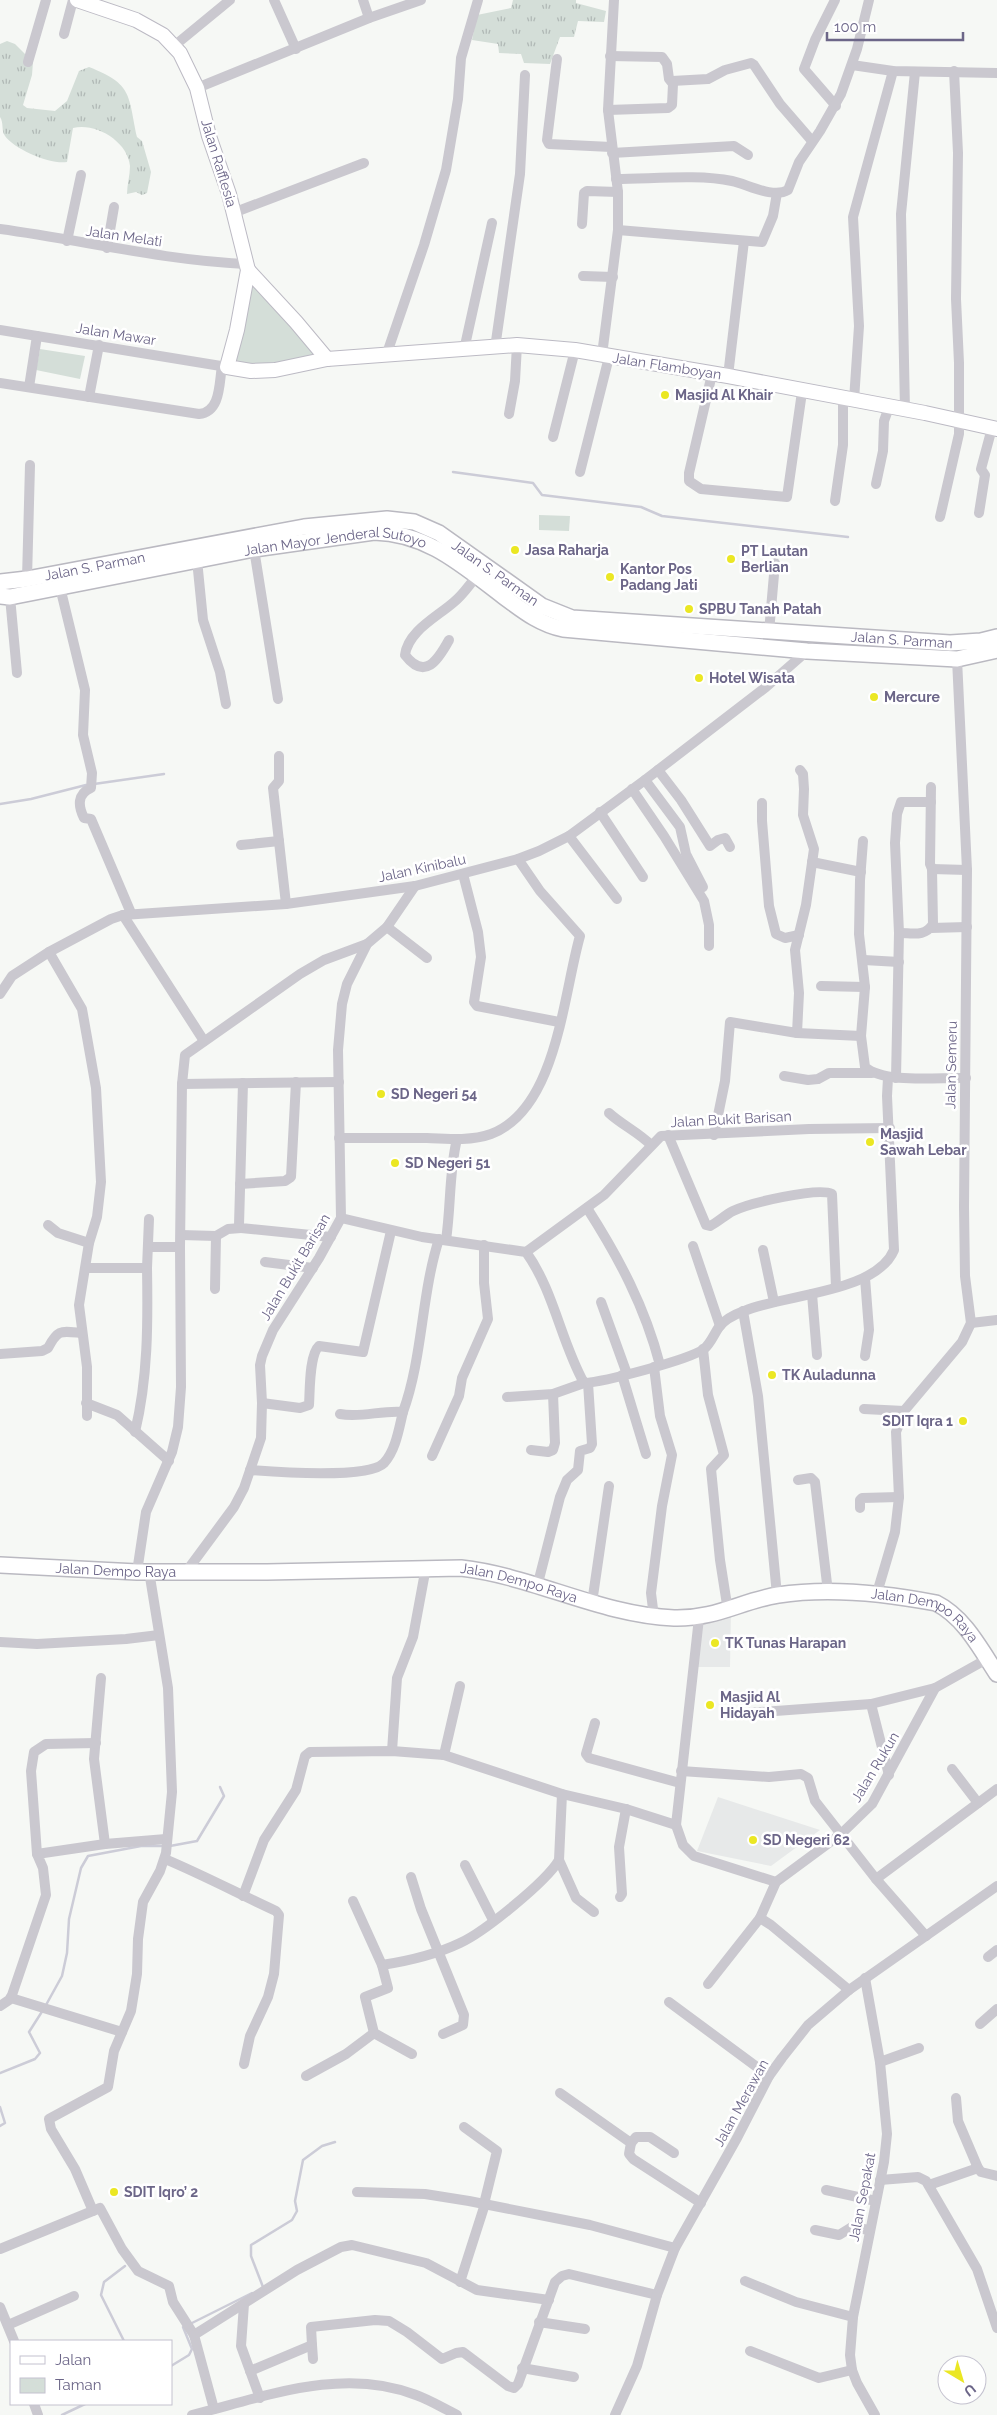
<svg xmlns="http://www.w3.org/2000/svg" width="997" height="2415" viewBox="0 0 997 2415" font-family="Raleway,sans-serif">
<defs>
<pattern id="grass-tufts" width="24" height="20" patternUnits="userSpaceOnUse" patternTransform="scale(1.25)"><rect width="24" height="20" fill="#d4ded8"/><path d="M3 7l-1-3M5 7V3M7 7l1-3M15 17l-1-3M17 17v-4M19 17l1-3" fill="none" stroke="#b0b8b5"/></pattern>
</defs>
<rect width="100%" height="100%" fill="#f6f8f5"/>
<g fill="#e7e9e9">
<path d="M731,1610L730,1667H698L700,1619Z"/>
<path d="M718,1797L820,1830L771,1866L697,1851Z"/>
</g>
<g fill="url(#grass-tufts)">
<path d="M513,0H576V3L606,11L604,22L578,21L574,37H560L550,64L524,63L521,54L499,53L498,44L472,40L477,15L511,8Z"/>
<path d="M7,41L15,44L33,62L32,75L23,105L27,108L55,111L67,101L79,71L89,67C133,84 128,95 137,137L142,141L151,172L147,193L142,195L136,192L127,194C127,185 130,175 130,166C128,141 95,122 73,128L67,162C51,165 14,149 5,136C1,130 4,123 0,117V44Z"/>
</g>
<g fill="#d4ded8">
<path d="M246,267L318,356L277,363L227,367Z"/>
<path d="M40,349L85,356L80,379L36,370Z"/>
<path d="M539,515L570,516L569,531L539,530Z"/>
</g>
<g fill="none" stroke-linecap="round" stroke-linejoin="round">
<g stroke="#ccccd7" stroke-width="2.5">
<path d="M453,472L533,483L542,495L641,507L662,516L848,537"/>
<path d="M94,784L164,774"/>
<path d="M0,804L31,799L86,785"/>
<path d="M170,1846L197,1841L224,1796L220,1787"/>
<path d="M46,2005L62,1976L67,1953L69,1919L81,1868L88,1856L141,1846H164"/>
<path d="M0,2073L35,2059L40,2053L29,2032L43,2010"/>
<path d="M0,2107L5,2123L0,2126"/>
<path d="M263,2287L251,2256V2245L292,2220L297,2211L295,2201L303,2160L322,2146L335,2142"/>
<path d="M190,2324L252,2293"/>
<path d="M124,2341L101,2295L104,2282L125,2266"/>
<path d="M171,2366L189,2355L192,2349L183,2327L185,2326"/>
<path d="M62,2415L85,2404"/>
</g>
<g stroke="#bcbac4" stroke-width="16">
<g id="secondary">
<path d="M77,0L136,20L163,35L180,53L197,88L209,136L229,194L248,270L237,330L227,367L251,371L275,370L327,359L517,345L575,350L728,376L925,413L997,429"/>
<path d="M248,270L296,322L327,359"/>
</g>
</g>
<g stroke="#bab9c1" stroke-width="18">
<g id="primary">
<path id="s1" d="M0,582L27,579L304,527L387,519L414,522L439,533L542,606L572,618L950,643L981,641L997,637"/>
<path id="s2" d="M0,596L10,597L254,549L374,532C427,533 462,565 503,596C522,610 539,624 563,629L807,651L957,659L997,650"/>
<path id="s3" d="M0,1565L137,1572H267L461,1568C533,1576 600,1615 674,1618C716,1619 741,1601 778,1595C830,1587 884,1593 936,1603C964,1617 980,1648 997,1674"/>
</g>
</g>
<g stroke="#cac8cf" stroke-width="10">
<path d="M274,0L296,49"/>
<path d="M363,0L369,18"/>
<path d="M835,0L815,40L804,69L836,106"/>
<path d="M64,34L73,0"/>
<path d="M174,46L230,0"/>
<path d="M557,59L547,140L549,144L611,147"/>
<path d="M28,62L46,0"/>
<path d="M852,65L893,71L997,73"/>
<path d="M672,81L708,79L725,70L751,63L754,65L780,104L812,141"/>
<path d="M197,88L369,18L421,0"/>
<path d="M608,110L668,108L672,105L673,84L669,79L667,64L662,57L610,56"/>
<path d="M612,153L734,146L748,155"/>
<path d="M616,179C651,179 699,174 732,181C747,184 773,199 788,190L799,162L820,131L841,94L857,49L869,0"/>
<path d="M233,213L364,163"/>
<path d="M582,224L584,193L587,191L618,192"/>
<path d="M0,229C82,240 162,260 245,264"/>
<path d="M618,230L762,242L773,216L777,193"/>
<path d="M67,241L81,175"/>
<path d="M107,248L114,207"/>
<path d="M583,276L613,277"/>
<path d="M0,330L227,367"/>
<path d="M495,348L520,174L525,75"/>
<path d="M464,350L492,223"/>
<path d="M602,355L618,230V192L608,110L614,0"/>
<path d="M386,356L424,245L446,170L458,99L461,58L478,0"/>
<path d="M712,374L689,473V481L701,489L787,497L802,392"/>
<path d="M728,376L744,241"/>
<path d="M0,383L199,414C221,412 219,383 222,366"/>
<path d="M29,387L37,336"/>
<path d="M89,397L99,345"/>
<path d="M854,400L859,326L853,217L893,71"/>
<path d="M905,410L901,214L915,72"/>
<path d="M509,414L515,381L517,345"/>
<path d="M553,437L575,350"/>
<path d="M580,472L609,357"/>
<path d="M876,484L883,451L884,421L889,407"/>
<path d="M835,501L843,445V398"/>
<path d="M979,513L985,475L981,469L992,428"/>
<path d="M940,517L959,434V363L956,299L958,153L954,71"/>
<path d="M254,549L278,699"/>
<path d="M197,560L203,620L220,672L226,704"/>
<path d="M27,579L30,465"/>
<path d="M60,587L85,690L83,735L92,773L91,788C77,794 78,806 84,818L91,819L131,913"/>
<path d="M10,597L17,673"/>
<path d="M769,632L775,563"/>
<path d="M449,640C438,660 425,681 405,655C408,631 437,617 454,602C463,595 469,585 477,576"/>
<path d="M279,756V781L273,788L286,904"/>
<path d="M658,770L681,800L710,846L718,840L725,838L730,847"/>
<path d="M645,780L680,827L686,854L703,887"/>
<path d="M632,789L664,836L704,901L709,925V946"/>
<path d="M762,803V821L769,906L776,934L785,938L799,935"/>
<path d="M600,812L643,877"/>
<path d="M569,836L617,899"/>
<path d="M863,841L860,880L859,934L865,987L861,1036L865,1067C884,1084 940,1077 966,1078"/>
<path d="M241,845L279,841"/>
<path d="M812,862L861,872"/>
<path d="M932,869L967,870"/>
<path d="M463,874L478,932L481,957L474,1002L477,1006L559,1022"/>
<path d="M123,915L204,1041"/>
<path d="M387,927L427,958"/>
<path d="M931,928L967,927"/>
<path d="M899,933C913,933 925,937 933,924L932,869L930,864L931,787"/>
<path d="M49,952L82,1009L96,1088L101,1182L97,1217L89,1243L79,1305L87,1367V1416"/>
<path d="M864,960L899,962"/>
<path d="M821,986L865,987"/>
<path d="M0,994L12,976L49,952L111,919L123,915L286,904L415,886L518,859L539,851L569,836L645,780L766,687L807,651"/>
<path d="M797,1033L861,1036"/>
<path d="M784,1076L808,1080L818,1079L829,1073H872"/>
<path d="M896,1078L899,933L895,843L897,814L901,802H931"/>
<path d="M243,1083L239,1225L241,1228L331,1237"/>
<path d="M182,1084L339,1082"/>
<path d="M609,1113C622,1125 638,1132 651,1145"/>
<path d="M668,1135L706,1225L710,1226C718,1222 725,1215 733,1211C749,1203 818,1187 832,1194L836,1287"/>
<path d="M714,1135L725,1081L730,1022L797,1033L799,993L795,950L806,905L814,849L803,815L804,789L803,774L800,770"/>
<path d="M339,1138C368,1138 398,1138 427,1138C447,1139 472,1141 491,1134C557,1109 563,995 580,936L540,891L518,859"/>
<path d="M240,1184L285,1181L291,1177L296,1082"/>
<path d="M587,1208C619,1258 645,1307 660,1365"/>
<path d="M341,1218L422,1237L526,1252C554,1291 561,1342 584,1383C604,1382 688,1360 704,1349C711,1343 714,1334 719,1327C724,1320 736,1314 744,1311C785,1294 876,1293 894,1250L887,1096L888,1078"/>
<path d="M48,1225L58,1233L89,1243"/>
<path d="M181,1235L216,1236L228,1229L241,1228"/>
<path d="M446,1240C451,1207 449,1171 457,1139"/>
<path d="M693,1246L720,1326"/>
<path d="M148,1247H180"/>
<path d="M763,1250L774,1302"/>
<path d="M526,1252L604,1195L661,1136L809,1129L890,1128"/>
<path d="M265,1262L313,1268"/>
<path d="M86,1268H147L149,1219"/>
<path d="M215,1289L216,1236"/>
<path d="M812,1294L817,1355"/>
<path d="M601,1302L627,1374"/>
<path d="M743,1311L758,1396L777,1595"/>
<path d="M971,1323L997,1320"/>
<path d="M703,1349L708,1395L724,1455L711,1469L720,1560L728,1611"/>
<path d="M0,1354L42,1351L48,1348C58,1329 61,1331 81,1333"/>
<path d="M865,1356L869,1330L865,1278"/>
<path d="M622,1375L646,1454"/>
<path d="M507,1397L553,1394L584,1383"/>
<path d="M86,1403L117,1415L169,1461"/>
<path d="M262,1403L300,1408L309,1405C310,1391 309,1355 319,1346L363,1352L391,1231"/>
<path d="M864,1409L904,1411"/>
<path d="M340,1414C361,1418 382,1410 403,1412C423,1357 421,1295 439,1239"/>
<path d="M135,1432C148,1378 148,1323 147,1268"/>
<path d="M531,1450L548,1452L553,1450L555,1443L553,1394"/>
<path d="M432,1456L459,1396L462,1378L488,1319L484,1283V1245"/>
<path d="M250,1470C275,1472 369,1479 384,1463C396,1450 399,1428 403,1412"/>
<path d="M798,1480L811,1478L815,1482L828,1592"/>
<path d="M860,1508V1500L862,1498L899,1497"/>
<path d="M137,1572L146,1512L172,1452L178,1427L181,1387L180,1247L182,1084L185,1055L300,974L324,960L367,944"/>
<path d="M186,1572L234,1507L244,1488L261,1438L262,1403L260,1365L262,1356L273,1330L319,1258L341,1218L338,1050L342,1004L347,984L367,944L387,927L415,886"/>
<path d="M537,1587L560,1497L567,1480L578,1470L580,1451L590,1448L592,1444L588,1383"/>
<path d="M877,1593L895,1532L899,1497L896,1432L904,1411L962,1342L971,1323L965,1276L964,1207L967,870L957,659"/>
<path d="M592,1603L609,1486"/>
<path d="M654,1617L651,1593L662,1506L672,1455L660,1416L654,1367"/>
<path d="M0,1642L37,1644L126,1639L159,1635"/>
<path d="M101,1678L94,1759L105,1844"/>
<path d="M871,1704L889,1775"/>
<path d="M734,1714L871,1704L935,1688"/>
<path d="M595,1723L586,1754L589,1758L680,1783"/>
<path d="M392,1751L397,1678L413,1637L426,1567"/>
<path d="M444,1755L460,1686"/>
<path d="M952,1769L978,1803"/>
<path d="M681,1771L769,1777L801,1774L808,1778L815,1801L876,1879L926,1936"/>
<path d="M676,1825L683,1845L694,1856L776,1882"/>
<path d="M37,1854L31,1771L34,1752L46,1744L96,1743"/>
<path d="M165,1859C203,1875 239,1894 276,1911L279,1915L274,1974L268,1997L250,2036L244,2064"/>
<path d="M559,1860L576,1898L594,1912"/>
<path d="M465,1865L493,1920"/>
<path d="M411,1877L421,1909L464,2015L463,2025L443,2034"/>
<path d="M876,1879L997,1789"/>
<path d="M243,1896L264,1840L296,1790L305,1756L310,1752L392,1751L444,1755L562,1794L626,1809L676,1825L699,1618"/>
<path d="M620,1897L622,1894L619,1847L626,1809"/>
<path d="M353,1901L382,1965C408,1961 437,1954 460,1943C484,1932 546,1882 559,1860L562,1794"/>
<path d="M760,1918L771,1925L849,1990"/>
<path d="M988,1957L997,1950"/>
<path d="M382,1965L388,1988L365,1997L374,2033L412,2054"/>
<path d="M865,1978L880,2062L887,2134L884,2162L853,2317L850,2355L852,2370L857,2383L875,2415"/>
<path d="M708,1984L760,1918L776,1882L841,1834L872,1804L935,1688L987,1659"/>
<path d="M11,1998L122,2032"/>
<path d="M669,2002L769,2076"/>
<path d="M0,2006L9,2000L12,1995L46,1895L43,1868L37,1854L105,1844L166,1839"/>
<path d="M980,2024L997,2009"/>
<path d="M880,2062L919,2048"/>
<path d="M306,2076L346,2054L374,2033"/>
<path d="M560,2093L631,2143L629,2154L633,2159L701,2203"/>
<path d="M956,2098L958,2121L978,2168L981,2172L997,2176"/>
<path d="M464,2127L497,2151L484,2204"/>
<path d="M631,2143L636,2137H650L674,2153"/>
<path d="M880,2180L918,2177L926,2181L977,2269L997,2328"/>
<path d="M929,2185L978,2168"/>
<path d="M826,2190L876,2201"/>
<path d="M357,2192L425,2194L469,2201L590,2225L675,2248"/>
<path d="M93,2211L75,2169L51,2129L49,2119L108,2087L114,2051L131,2011L137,1974L138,1939L143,1902L160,1871L166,1853L172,1792L168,1688L149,1571"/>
<path d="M815,2230L839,2235L852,2227L869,2230"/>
<path d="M0,2249L100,2208L122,2249L138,2271L169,2286L173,2302L194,2335L297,2270L341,2247L352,2245L426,2263L477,2290L549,2300"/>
<path d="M745,2281L796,2302L853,2317"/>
<path d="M460,2282L485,2204"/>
<path d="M244,2304L241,2346L260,2398"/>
<path d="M0,2307L14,2341"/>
<path d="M539,2322L585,2329"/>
<path d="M8,2325L74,2296"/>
<path d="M194,2335L214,2409"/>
<path d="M312,2345L313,2359"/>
<path d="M750,2351L819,2378L852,2370"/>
<path d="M522,2368L574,2377"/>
<path d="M250,2371L312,2345L311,2327L375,2320L389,2321L407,2332L442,2359L456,2353L463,2352L508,2386L514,2388L518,2384L555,2282L562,2276L569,2274L657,2295"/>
<path d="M34,2404L38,2415"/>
<path d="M192,2415C264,2397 342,2366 416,2395C430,2400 443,2408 457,2415"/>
<path d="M615,2415L637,2366L657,2295L675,2248L737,2138L769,2076L782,2058L808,2025L849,1990L997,1886"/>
</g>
<use href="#secondary" stroke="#fff" stroke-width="14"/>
<use href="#primary" stroke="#fff" stroke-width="15"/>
</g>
<g fill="#ebe723" stroke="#fff" stroke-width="2">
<circle cx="665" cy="395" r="5"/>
<circle cx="515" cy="550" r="5"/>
<circle cx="731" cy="559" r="5"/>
<circle cx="610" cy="577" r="5"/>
<circle cx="689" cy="609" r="5"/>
<circle cx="699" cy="678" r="5"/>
<circle cx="874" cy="697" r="5"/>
<circle cx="381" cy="1094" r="5"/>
<circle cx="870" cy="1142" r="5"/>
<circle cx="395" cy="1163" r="5"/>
<circle cx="772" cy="1375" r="5"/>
<circle cx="963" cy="1421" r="5"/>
<circle cx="715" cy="1643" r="5"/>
<circle cx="710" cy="1705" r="5"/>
<circle cx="753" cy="1840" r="5"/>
<circle cx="114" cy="2192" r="5"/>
</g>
<g text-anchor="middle" stroke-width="5" stroke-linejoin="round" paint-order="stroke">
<g font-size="14" fill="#6c6688" stroke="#fff">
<text transform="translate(219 163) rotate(73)" y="5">Jalan Rafflesia</text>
<text transform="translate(124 236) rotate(8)" y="5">Jalan Melati</text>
<text transform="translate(116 334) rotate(9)" y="5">Jalan Mawar</text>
<text transform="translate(667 366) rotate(9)" y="5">Jalan Flamboyan</text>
<text dy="5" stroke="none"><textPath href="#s2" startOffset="341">Jalan Mayor Jenderal Sutoyo</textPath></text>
<text dy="5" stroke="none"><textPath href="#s1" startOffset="96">Jalan S. Parman</textPath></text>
<text dy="5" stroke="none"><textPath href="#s1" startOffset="516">Jalan S. Parman</textPath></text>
<text dy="5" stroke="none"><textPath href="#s1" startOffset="936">Jalan S. Parman</textPath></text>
<text transform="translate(422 868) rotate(-12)" y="5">Jalan Kinibalu</text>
<text transform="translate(951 1065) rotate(-89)" y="5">Jalan Semeru</text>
<text transform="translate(731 1119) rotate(-3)" y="5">Jalan Bukit Barisan</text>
<text transform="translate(295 1267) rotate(-59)" y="5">Jalan Bukit Barisan</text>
<text dy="5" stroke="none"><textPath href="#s3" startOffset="116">Jalan Dempo Raya</textPath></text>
<text dy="5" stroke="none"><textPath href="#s3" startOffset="521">Jalan Dempo Raya</textPath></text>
<text dy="5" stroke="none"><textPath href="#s3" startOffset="941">Jalan Dempo Raya</textPath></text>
<text transform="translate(875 1767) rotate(-59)" y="5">Jalan Rukun</text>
<text transform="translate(741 2103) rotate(-61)" y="5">Jalan Merawan</text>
<text transform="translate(862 2197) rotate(-79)" y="5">Jalan Sepakat</text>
</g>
<g font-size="14" font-weight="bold" fill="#6c6688" stroke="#fff" text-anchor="start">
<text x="675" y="400">Masjid Al Khair</text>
<text x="525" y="555">Jasa Raharja</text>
<text x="741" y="556">PT Lautan<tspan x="741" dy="16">Berlian</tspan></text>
<text x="620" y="574">Kantor Pos<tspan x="620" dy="16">Padang Jati</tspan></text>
<text x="699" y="614">SPBU Tanah Patah</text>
<text x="709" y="683">Hotel Wisata</text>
<text x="884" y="702">Mercure</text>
<text x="391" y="1099">SD Negeri 54</text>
<text x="880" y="1139">Masjid<tspan x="880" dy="16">Sawah Lebar</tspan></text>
<text x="405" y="1168">SD Negeri 51</text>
<text x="782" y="1380">TK Auladunna</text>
<text x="953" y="1426" text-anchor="end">SDIT Iqra 1</text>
<text x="725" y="1648">TK Tunas Harapan</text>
<text x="720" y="1702">Masjid Al<tspan x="720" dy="16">Hidayah</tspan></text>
<text x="763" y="1845">SD Negeri 62</text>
<text x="124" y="2197">SDIT Iqro’ 2</text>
</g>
</g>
<rect x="10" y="2340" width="162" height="65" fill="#ffffff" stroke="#c4c2cf"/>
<rect x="20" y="2356" width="25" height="8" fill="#ffffff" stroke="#c4c2cf"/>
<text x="55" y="2365" font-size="15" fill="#6c6688">Jalan</text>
<rect x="20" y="2378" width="25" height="15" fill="#d4ded8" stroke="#c4c2cf"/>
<text x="55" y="2390" font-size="15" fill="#6c6688">Taman</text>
<g transform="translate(962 2380) rotate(142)"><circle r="24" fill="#ffffff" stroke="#c4c2cf"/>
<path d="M0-4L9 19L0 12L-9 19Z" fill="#ebe723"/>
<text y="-8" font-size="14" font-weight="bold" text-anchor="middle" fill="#6c6688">U</text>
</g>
<path d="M827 32v8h136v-8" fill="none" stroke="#6c6688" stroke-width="2.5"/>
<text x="834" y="32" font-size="15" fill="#6c6688" stroke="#ffffff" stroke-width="4" paint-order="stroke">100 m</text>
</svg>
